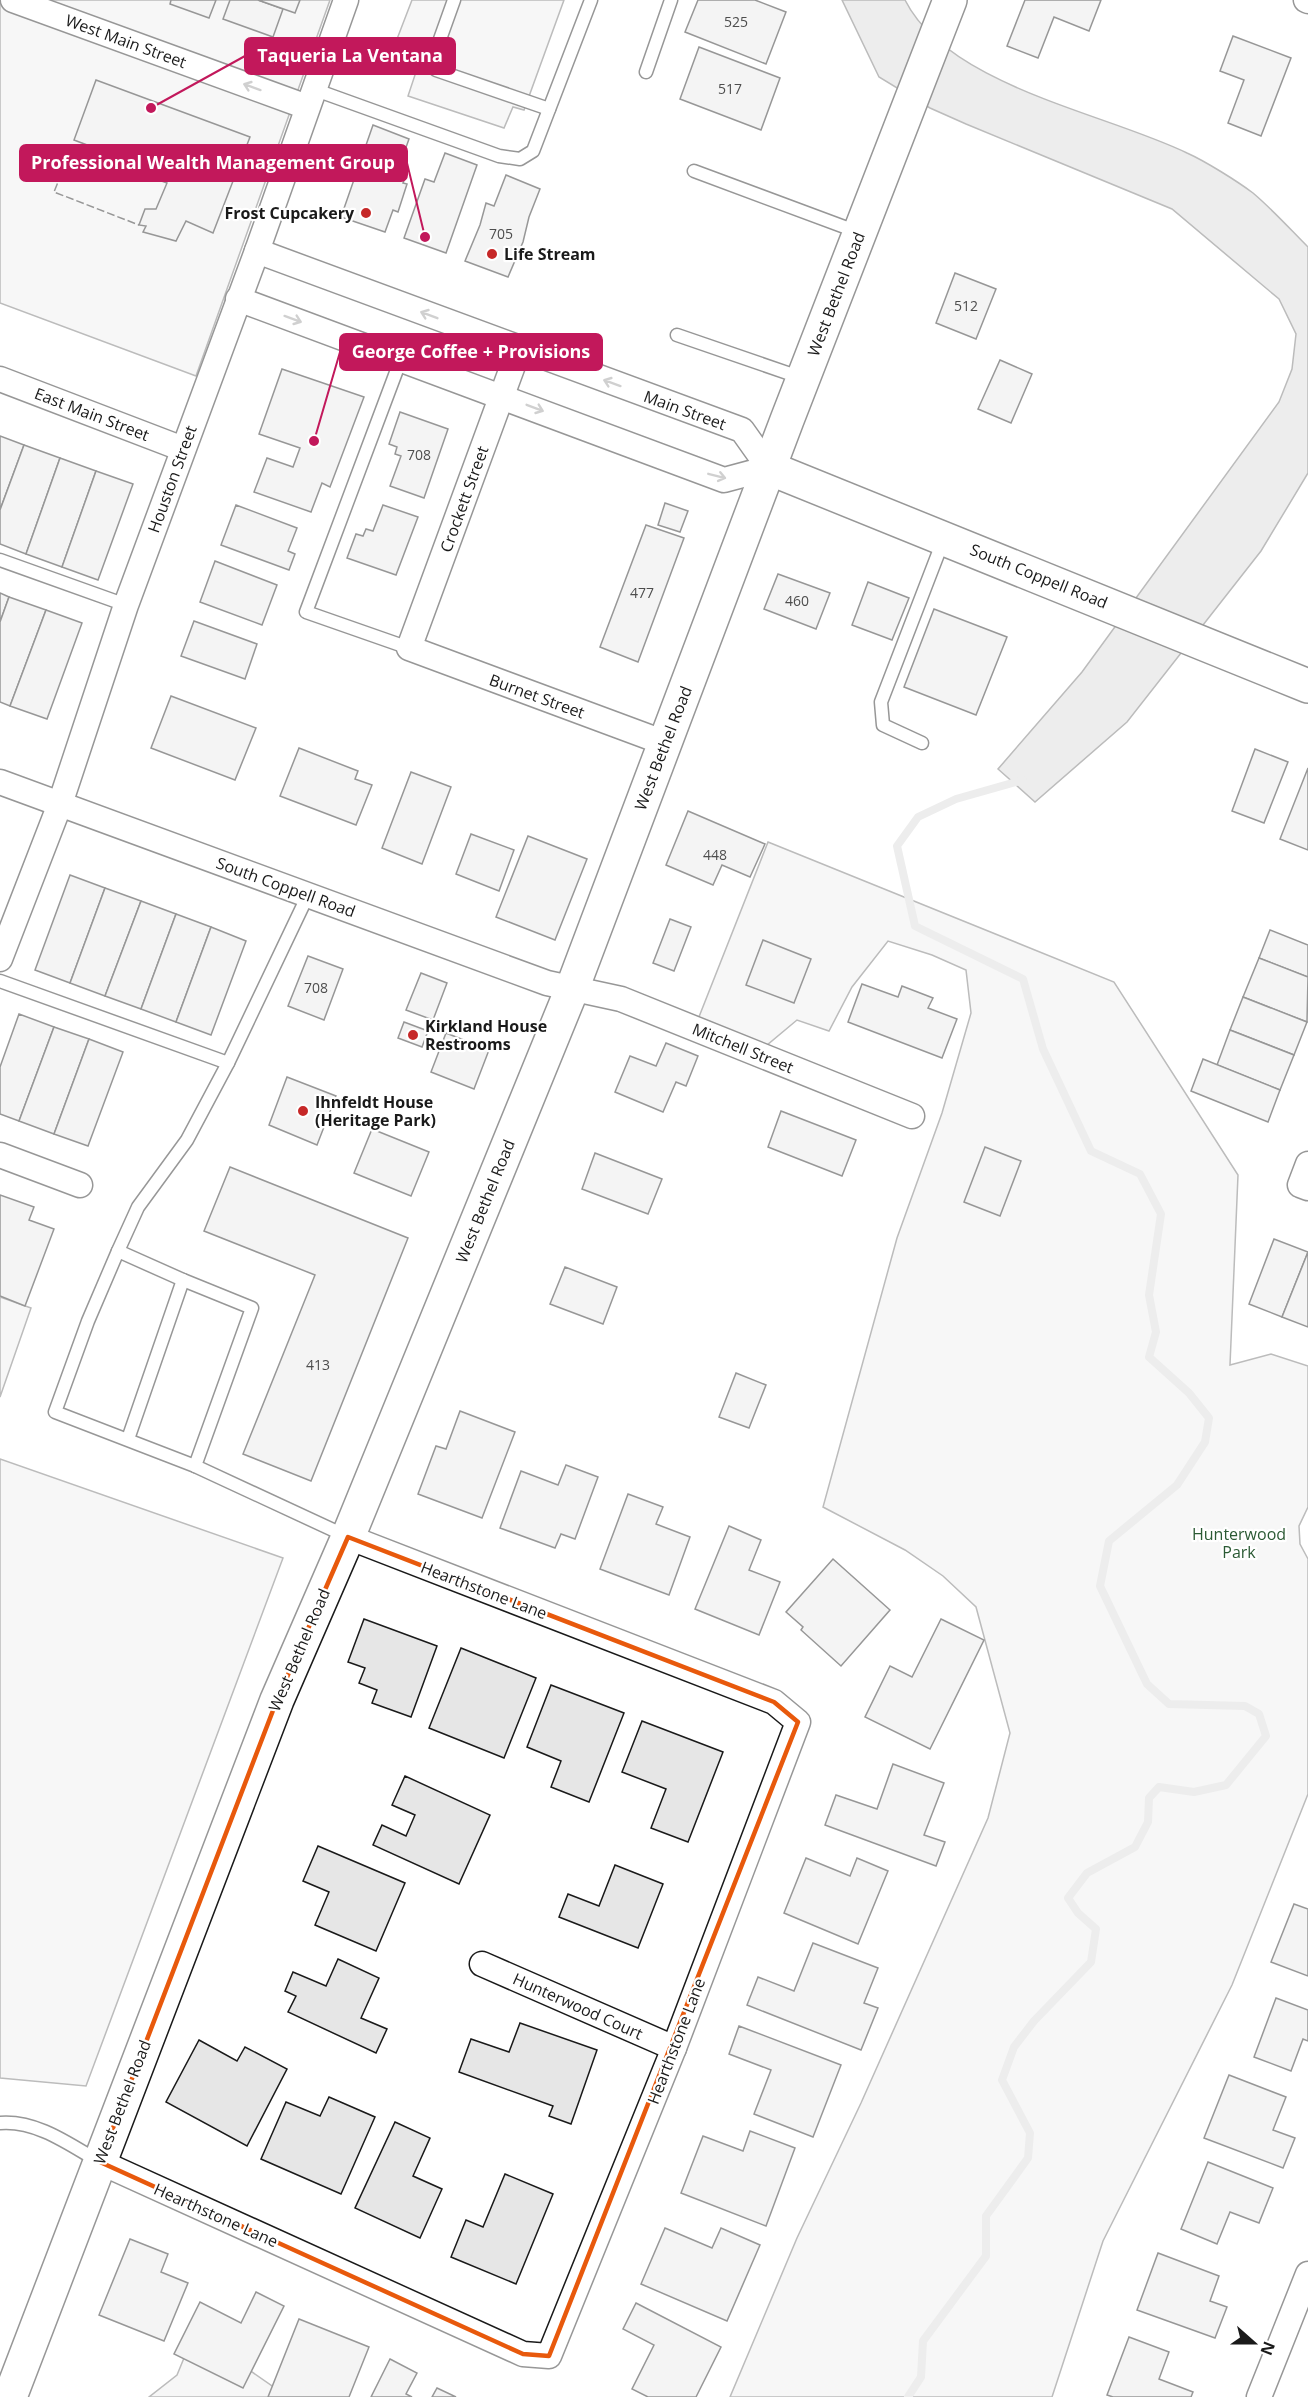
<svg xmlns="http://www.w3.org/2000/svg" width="1308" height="2397" viewBox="0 0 1308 2397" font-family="'Open Sans',sans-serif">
<rect width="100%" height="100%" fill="#fff"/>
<g fill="#ededed" stroke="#6a6a6a" stroke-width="1.5">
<path d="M0,0H330L196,376L0,303Z"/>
<path d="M412,0H564L524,110L513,107L504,128L408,96L419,63L392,52Z"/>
<path d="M768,842L1114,982L1238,1175L1230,1365L1271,1354L1308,1366V1507L1299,1526L1300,1544L1308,1559V1794L1232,1985L1103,2241L1052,2397H730L797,2238L861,2103L988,1818L1010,1733L976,1607L943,1576L905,1550L823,1507L897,1238L942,1113L971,1013L966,970L932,955L888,941L852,987L829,1031L797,1020L755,1055L693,1032Z"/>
<path d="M0,1297L31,1308L0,1397Z"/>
<path d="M0,1459L283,1558L86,2086L0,2078Z"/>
<path d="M191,2341L229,2356L288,2397H149L177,2375Z"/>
</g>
<path fill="#d7d7d7" stroke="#6a6a6a" stroke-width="1.5" d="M842,0H905C948,86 1105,113 1187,153C1205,161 1237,181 1253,193C1272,209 1290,229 1308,247V473L1261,551L1127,722L1035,802L998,769L1082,672L1279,402L1292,369L1296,334L1279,299L1172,209L966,124L930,108L879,77Z"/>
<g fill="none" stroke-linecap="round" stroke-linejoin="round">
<path stroke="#d7d7d7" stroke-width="8" d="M908,2397L921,2377L923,2341L986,2256V2216L1028,2158L1030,2133L1002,2080L1014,2047L1034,2021L1091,1962L1096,1929L1078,1913L1068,1898L1087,1873L1135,1847L1148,1822L1149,1798L1159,1787L1194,1792L1226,1785L1266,1736L1259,1714L1245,1706L1169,1704L1147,1684L1100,1586L1109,1541L1177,1485L1205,1442L1209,1418L1189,1393L1149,1357L1156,1332L1149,1295L1161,1214L1140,1174L1091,1151L1043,1049L1023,979L915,926L897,846L918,817L956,799L1023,780"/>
</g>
<g fill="#e6e6e6" stroke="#1a1a1a" stroke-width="1.5">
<path d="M171,0H216L209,18L170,4Z"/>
<path d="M230,0H258L283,9L273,37L223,19Z"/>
<path d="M258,0H300L295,13Z"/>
<path d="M698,0H755L786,12L766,64L685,32Z"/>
<path d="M1025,0H1101L1089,31L1054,17L1038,58L1007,46Z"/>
<path d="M1233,36L1291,58L1261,136L1228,123L1244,80L1220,71Z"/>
<path d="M699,47L780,78L761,130L680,99Z"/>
<path d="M96,80L250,137L213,233L186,221L176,241L143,232L146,226L139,225L145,209H156L167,183L129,169L132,162L74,140Z"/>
<path d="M373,125L409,139L399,167L408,170L403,183L407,184L398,212L393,210L385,232L341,217Z"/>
<path d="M445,153L477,165L446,253L404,238L425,179L434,182Z"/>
<path d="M506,175L540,189L529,217L523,242L508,277L465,261L480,225L486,203L494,206Z"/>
<path d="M955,273L996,289L976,339L936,323Z"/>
<path d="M1000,360L1032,374L1011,423L978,409Z"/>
<path d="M282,369L364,397L330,487L322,483L311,512L254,492L267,458L293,467L300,448L259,434Z"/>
<path d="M400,412L448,429L424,498L390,486L401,456L395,454L397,447L389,444Z"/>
<path d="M0,436L24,445L0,510Z"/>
<path d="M24,445L60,458L26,554L0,544V510Z"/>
<path d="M60,458L96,471L62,567L26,554Z"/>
<path d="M96,471L133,484L98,580L62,567Z"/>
<path d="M665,503L688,511L680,532L658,525Z"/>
<path d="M236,505L297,528L288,551L295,554L289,570L221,545Z"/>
<path d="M383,505L418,517L396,575L347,558L356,534L363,536L366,529L373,531Z"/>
<path d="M646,525L684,538L638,662L600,647Z"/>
<path d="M215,561L277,585L262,625L200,602Z"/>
<path d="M778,574L830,593L816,629L764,609Z"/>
<path d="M868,582L909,598L892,640L852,625Z"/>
<path d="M0,593L9,597L0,622Z"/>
<path d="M9,597L46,610L10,706L0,702V622Z"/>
<path d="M934,609L1007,637L976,715L904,687Z"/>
<path d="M46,610L82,623L47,719L10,706Z"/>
<path d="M194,621L257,644L245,679L181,656Z"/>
<path d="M171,696L256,728L235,780L151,748Z"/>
<path d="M299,748L358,771L355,779L372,785L356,825L280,796Z"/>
<path d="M1255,749L1288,762L1264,823L1232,811Z"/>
<path d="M1308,768V850L1280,839Z"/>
<path d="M411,772L451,787L422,864L382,848Z"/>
<path d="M688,811L765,844L750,877L722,865L713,885L666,865Z"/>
<path d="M471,834L514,850L499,891L456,874Z"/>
<path d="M528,836L587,859L555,940L496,917Z"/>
<path d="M70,875L105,888L70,983L35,970Z"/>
<path d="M105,888L141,901L105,996L70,983Z"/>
<path d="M141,901L176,914L141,1009L105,996Z"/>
<path d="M176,914L211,927L176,1022L141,1009Z"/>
<path d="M670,919L691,927L674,971L653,963Z"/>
<path d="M211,927L246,941L211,1035L176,1022Z"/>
<path d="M1270,930L1308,945V977L1259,958Z"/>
<path d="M763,940L811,959L794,1003L746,985Z"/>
<path d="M308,956L343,969L324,1020L288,1006Z"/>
<path d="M1259,958L1308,977L1307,1022L1243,997Z"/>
<path d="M421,973L447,983L433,1020L406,1010Z"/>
<path d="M862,984L898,997L902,986L933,998L928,1008L957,1019L942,1058L848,1022Z"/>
<path d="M1243,997L1307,1022L1294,1055L1230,1030Z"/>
<path d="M19,1014L54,1027L19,1121L0,1114V1067Z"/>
<path d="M404,1022L428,1031L422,1047L398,1038Z"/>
<path d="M54,1027L89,1039L54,1134L19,1121Z"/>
<path d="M1230,1030L1294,1055L1280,1090L1217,1065Z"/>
<path d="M446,1033L489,1050L474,1089L431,1072Z"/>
<path d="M89,1039L123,1052L88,1146L54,1134Z"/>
<path d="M666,1043L698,1056L686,1086L676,1082L663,1112L615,1092L630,1056L656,1066Z"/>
<path d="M1203,1059L1280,1090L1268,1122L1191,1091Z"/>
<path d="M287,1077L336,1096L317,1145L269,1125Z"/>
<path d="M781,1111L856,1140L842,1176L768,1147Z"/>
<path d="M372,1129L429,1152L411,1196L354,1173Z"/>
<path d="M985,1147L1021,1161L1000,1216L964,1202Z"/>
<path d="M595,1153L662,1179L648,1214L582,1189Z"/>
<path d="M230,1167L408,1238L311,1481L243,1454L315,1275L204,1231Z"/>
<path d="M0,1195L34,1207L29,1220L54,1229L25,1306L0,1296Z"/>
<path d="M1274,1239L1308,1252L1282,1317L1249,1304Z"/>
<path d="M1308,1252V1327L1282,1317Z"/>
<path d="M565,1267L617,1287L603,1324L550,1304Z"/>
<path d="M736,1373L766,1385L749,1428L719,1417Z"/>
<path d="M460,1411L515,1432L482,1518L418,1494L436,1446L446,1449Z"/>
<path d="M566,1465L598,1477L575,1539L561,1534L555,1548L500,1528L521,1471L558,1485Z"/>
<path d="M628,1494L663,1507L656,1524L690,1537L669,1595L600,1569Z"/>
<path d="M729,1526L761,1540L749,1570L780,1582L759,1635L695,1609Z"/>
<path d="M833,1559L890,1610L841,1666L801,1630L803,1627L786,1612Z"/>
<path d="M364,1619L437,1646L411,1717L372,1703L377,1690L359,1683L365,1668L348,1662Z"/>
<path d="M941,1619L984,1640L930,1749L865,1717L890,1666L912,1677Z"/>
<path d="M461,1648L536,1678L504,1758L429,1728Z"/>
<path d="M551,1685L624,1713L589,1802L551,1787L561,1761L527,1747Z"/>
<path d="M642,1721L723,1752L688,1842L651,1828L666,1789L622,1772Z"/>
<path d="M893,1764L944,1783L924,1835L945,1842L936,1866L825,1825L836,1795L877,1809Z"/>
<path d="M405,1776L490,1815L459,1884L373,1845L382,1825L406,1836L415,1815L392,1805Z"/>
<path d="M318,1846L405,1883L376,1951L315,1925L329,1892L303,1881Z"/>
<path d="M806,1858L850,1876L857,1858L888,1871L858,1944L784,1913Z"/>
<path d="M615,1865L663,1884L638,1948L559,1917L568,1894L599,1906Z"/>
<path d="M1294,1904L1308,1909V1976L1271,1962Z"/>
<path d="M813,1943L878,1968L864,2003L878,2008L861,2050L747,2005L758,1977L794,1991Z"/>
<path d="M338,1959L379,1978L361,2018L387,2029L376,2053L288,2012L296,1996L285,1991L293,1972L326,1986Z"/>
<path d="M1276,1998L1308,2010V2041L1303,2039L1291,2071L1254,2057Z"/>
<path d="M520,2023L597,2050L571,2124L549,2116L553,2106L459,2072L471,2039L509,2052Z"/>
<path d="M739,2026L841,2065L813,2137L754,2114L771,2070L729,2054Z"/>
<path d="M199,2040L237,2061L245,2047L287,2069L247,2146L166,2102Z"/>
<path d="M1229,2075L1286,2097L1273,2130L1295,2138L1283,2168L1204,2138Z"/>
<path d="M329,2097L375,2117L341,2194L261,2159L286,2102L320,2116Z"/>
<path d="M395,2122L430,2138L413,2176L442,2189L420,2238L355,2208Z"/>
<path d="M750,2131L795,2148L766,2226L681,2193L703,2136L743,2151Z"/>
<path d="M1208,2162L1273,2188L1259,2223L1230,2212L1217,2244L1181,2229Z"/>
<path d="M505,2174L553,2194L516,2284L451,2257L466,2220L483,2227Z"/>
<path d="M665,2228L712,2248L721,2228L760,2245L727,2321L641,2284Z"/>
<path d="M130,2239L168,2254L161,2272L188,2283L164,2341L99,2315Z"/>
<path d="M1158,2253L1219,2276L1210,2301L1227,2307L1215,2338L1137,2310Z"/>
<path d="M256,2292L284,2306L243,2388L174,2354L200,2302L241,2323Z"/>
<path d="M636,2303L721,2347L696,2397H648L632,2389L654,2345L623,2329Z"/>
<path d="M299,2319L369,2347L349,2397H268Z"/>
<path d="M1129,2337L1169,2352L1159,2379L1193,2392L1191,2397H1113L1107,2395Z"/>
<path d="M390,2359L417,2373L406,2394L412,2397H371Z"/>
<path d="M437,2388L456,2397H432Z"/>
</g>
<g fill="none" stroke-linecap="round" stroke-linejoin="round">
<g stroke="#1a1a1a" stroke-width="15">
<g id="lane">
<path d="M454,0L434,56L436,70L549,109"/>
<path d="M646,72L671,0"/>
<path d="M313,89L499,156L520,159L533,151L591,0"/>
<path d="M694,171L858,232"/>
<path d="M677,335L802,378"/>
<path d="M401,359L306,612L409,648"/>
<path d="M0,560L126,605"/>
<path d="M922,743L883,725L881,702L943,541"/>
<path d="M308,895L228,1063L187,1140L138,1207L118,1251L183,1280L252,1308L195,1466L346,1536"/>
<path d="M0,981L228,1063"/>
<path d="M118,1251L88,1321L55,1412L195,1466"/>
<path d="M128,1439L183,1280"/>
<path d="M0,2123C36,2120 69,2144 98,2161"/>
</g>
</g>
<g stroke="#1a1a1a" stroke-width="27">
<g id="street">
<path d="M13,0L307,107"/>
<path d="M1306,0L1308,1"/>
<path d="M238,299L724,480L769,468L742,430L257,251"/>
<path d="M519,349L409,648L665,743"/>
<path d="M0,379L183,449"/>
<path d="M0,782L547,983L621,999L912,1116"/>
<path d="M0,959L60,804L126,605L257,251L346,0"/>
<path d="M0,1155L80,1185"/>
<path d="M1308,1164L1300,1185L1308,1188"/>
<path d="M482,1964L674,2048"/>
<path d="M100,2162L523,2354L549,2356L674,2048L798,1722L774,1702L348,1537"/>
<path d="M1259,2397L1308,2274"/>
</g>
</g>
<g stroke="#1a1a1a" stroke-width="36">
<g id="secondary">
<path d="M769,468L1308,686"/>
<path d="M10,2397L277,1700L348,1537L572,989L787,420L950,0"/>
</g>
</g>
<use href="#lane" stroke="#fff" stroke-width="12"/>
<use href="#street" stroke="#fff" stroke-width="24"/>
<use href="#secondary" stroke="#fff" stroke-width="33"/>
<path stroke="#1a1a1a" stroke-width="1.5" stroke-dasharray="8 3" stroke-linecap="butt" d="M83,143L72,168L65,165L54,192L139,225"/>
</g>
<defs><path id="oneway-shaft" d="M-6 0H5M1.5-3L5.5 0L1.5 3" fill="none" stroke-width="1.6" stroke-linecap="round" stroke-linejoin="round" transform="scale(1.5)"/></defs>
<g stroke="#989898">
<use href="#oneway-shaft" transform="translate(252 87) rotate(-160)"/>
<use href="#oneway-shaft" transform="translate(429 315) rotate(-159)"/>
<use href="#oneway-shaft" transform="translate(293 319) rotate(20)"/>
<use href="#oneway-shaft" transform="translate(612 383) rotate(-160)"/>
<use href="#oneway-shaft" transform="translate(535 408) rotate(21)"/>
<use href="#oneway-shaft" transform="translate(717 476) rotate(14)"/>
</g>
<path d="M0 0H1308V2397H0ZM348,1537L774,1702L798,1722L549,2356L523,2354L100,2162L277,1700Z" fill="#fff" fill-opacity=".55" fill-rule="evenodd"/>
<path fill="none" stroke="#e8590c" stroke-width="4.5" stroke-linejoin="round" d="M348,1537L774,1702L798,1722L549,2356L523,2354L100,2162L277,1700Z"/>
<g fill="#c62828" stroke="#fff" stroke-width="2">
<circle cx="366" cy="213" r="6"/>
<circle cx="492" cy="254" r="6"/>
<circle cx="413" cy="1035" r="6"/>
<circle cx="303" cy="1111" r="6"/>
</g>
<g text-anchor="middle" stroke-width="4.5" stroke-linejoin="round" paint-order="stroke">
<g font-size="14" fill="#4d4d4d">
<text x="736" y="27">525</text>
<text x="730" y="94">517</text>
<text x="501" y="239">705</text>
<text x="966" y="311">512</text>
<text x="419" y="460">708</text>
<text x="642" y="598">477</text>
<text x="797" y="606">460</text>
<text x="715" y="860">448</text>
<text x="316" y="993">708</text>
<text x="318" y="1370">413</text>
</g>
<g font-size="16" fill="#1a1a1a" stroke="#fff">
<text transform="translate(126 41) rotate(20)" y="6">West Main Street</text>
<text transform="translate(836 294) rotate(-69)" y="6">West Bethel Road</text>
<text transform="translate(685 410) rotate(20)" y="6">Main Street</text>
<text transform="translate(92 414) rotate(21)" y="6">East Main Street</text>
<text transform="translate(172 479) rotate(-70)" y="6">Houston Street</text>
<text transform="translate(464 499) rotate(-70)" y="6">Crockett Street</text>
<text transform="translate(1039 576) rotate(22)" y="6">South Coppell Road</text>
<text transform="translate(537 696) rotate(20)" y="6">Burnet Street</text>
<text transform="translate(663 748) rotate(-69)" y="6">West Bethel Road</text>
<text transform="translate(286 887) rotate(20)" y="6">South Coppell Road</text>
<text transform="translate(743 1048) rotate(22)" y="6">Mitchell Street</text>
<text transform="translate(485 1201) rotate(-68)" y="6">West Bethel Road</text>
<text transform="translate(484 1590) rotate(21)" y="6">Hearthstone Lane</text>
<text transform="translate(299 1650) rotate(-67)" y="6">West Bethel Road</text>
<text transform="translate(578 2006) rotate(24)" y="6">Hunterwood Court</text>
<text transform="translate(676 2041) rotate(-69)" y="6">Hearthstone Lane</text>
<text transform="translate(122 2102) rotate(-69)" y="6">West Bethel Road</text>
<text transform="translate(216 2215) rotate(24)" y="6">Hearthstone Lane</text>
</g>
<g font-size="16" font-weight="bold" fill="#1a1a1a" stroke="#fff" text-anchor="start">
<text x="354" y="219" text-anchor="end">Frost Cupcakery</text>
<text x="504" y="260">Life Stream</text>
<text x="425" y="1032">Kirkland House<tspan x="425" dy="18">Restrooms</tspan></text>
<text x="315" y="1108">Ihnfeldt House<tspan x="315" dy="18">(Heritage Park)</tspan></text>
</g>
<g font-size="16" fill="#2b5a34" stroke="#fff">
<text x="1239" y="1540">Hunterwood<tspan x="1239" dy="18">Park</tspan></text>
</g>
</g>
<path fill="none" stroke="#c2185b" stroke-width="2" d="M151 108L245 56M425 237L407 163M314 441L340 352"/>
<g fill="#c2185b" stroke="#fff" stroke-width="2">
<circle cx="151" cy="108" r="6"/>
<circle cx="425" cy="237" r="6"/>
<circle cx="314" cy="441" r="6"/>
</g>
<g fill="#c2185b" stroke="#c2185b" stroke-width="2">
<rect x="245" y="38" width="210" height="36" rx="6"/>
<rect x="20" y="145" width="387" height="36" rx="6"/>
<rect x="340" y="334" width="262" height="36" rx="6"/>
</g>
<g font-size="18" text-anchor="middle" font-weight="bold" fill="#fff">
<text x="350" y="62">Taqueria La Ventana</text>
<text x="213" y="169">Professional Wealth Management Group</text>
<text x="471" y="358">George Coffee + Provisions</text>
</g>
<g transform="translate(1254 2343) rotate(111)" stroke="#ffffff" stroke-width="4.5" paint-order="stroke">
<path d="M0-4.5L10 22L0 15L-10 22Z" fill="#1a1a1a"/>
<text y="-9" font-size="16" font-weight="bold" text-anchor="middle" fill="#1a1a1a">N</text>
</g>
</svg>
